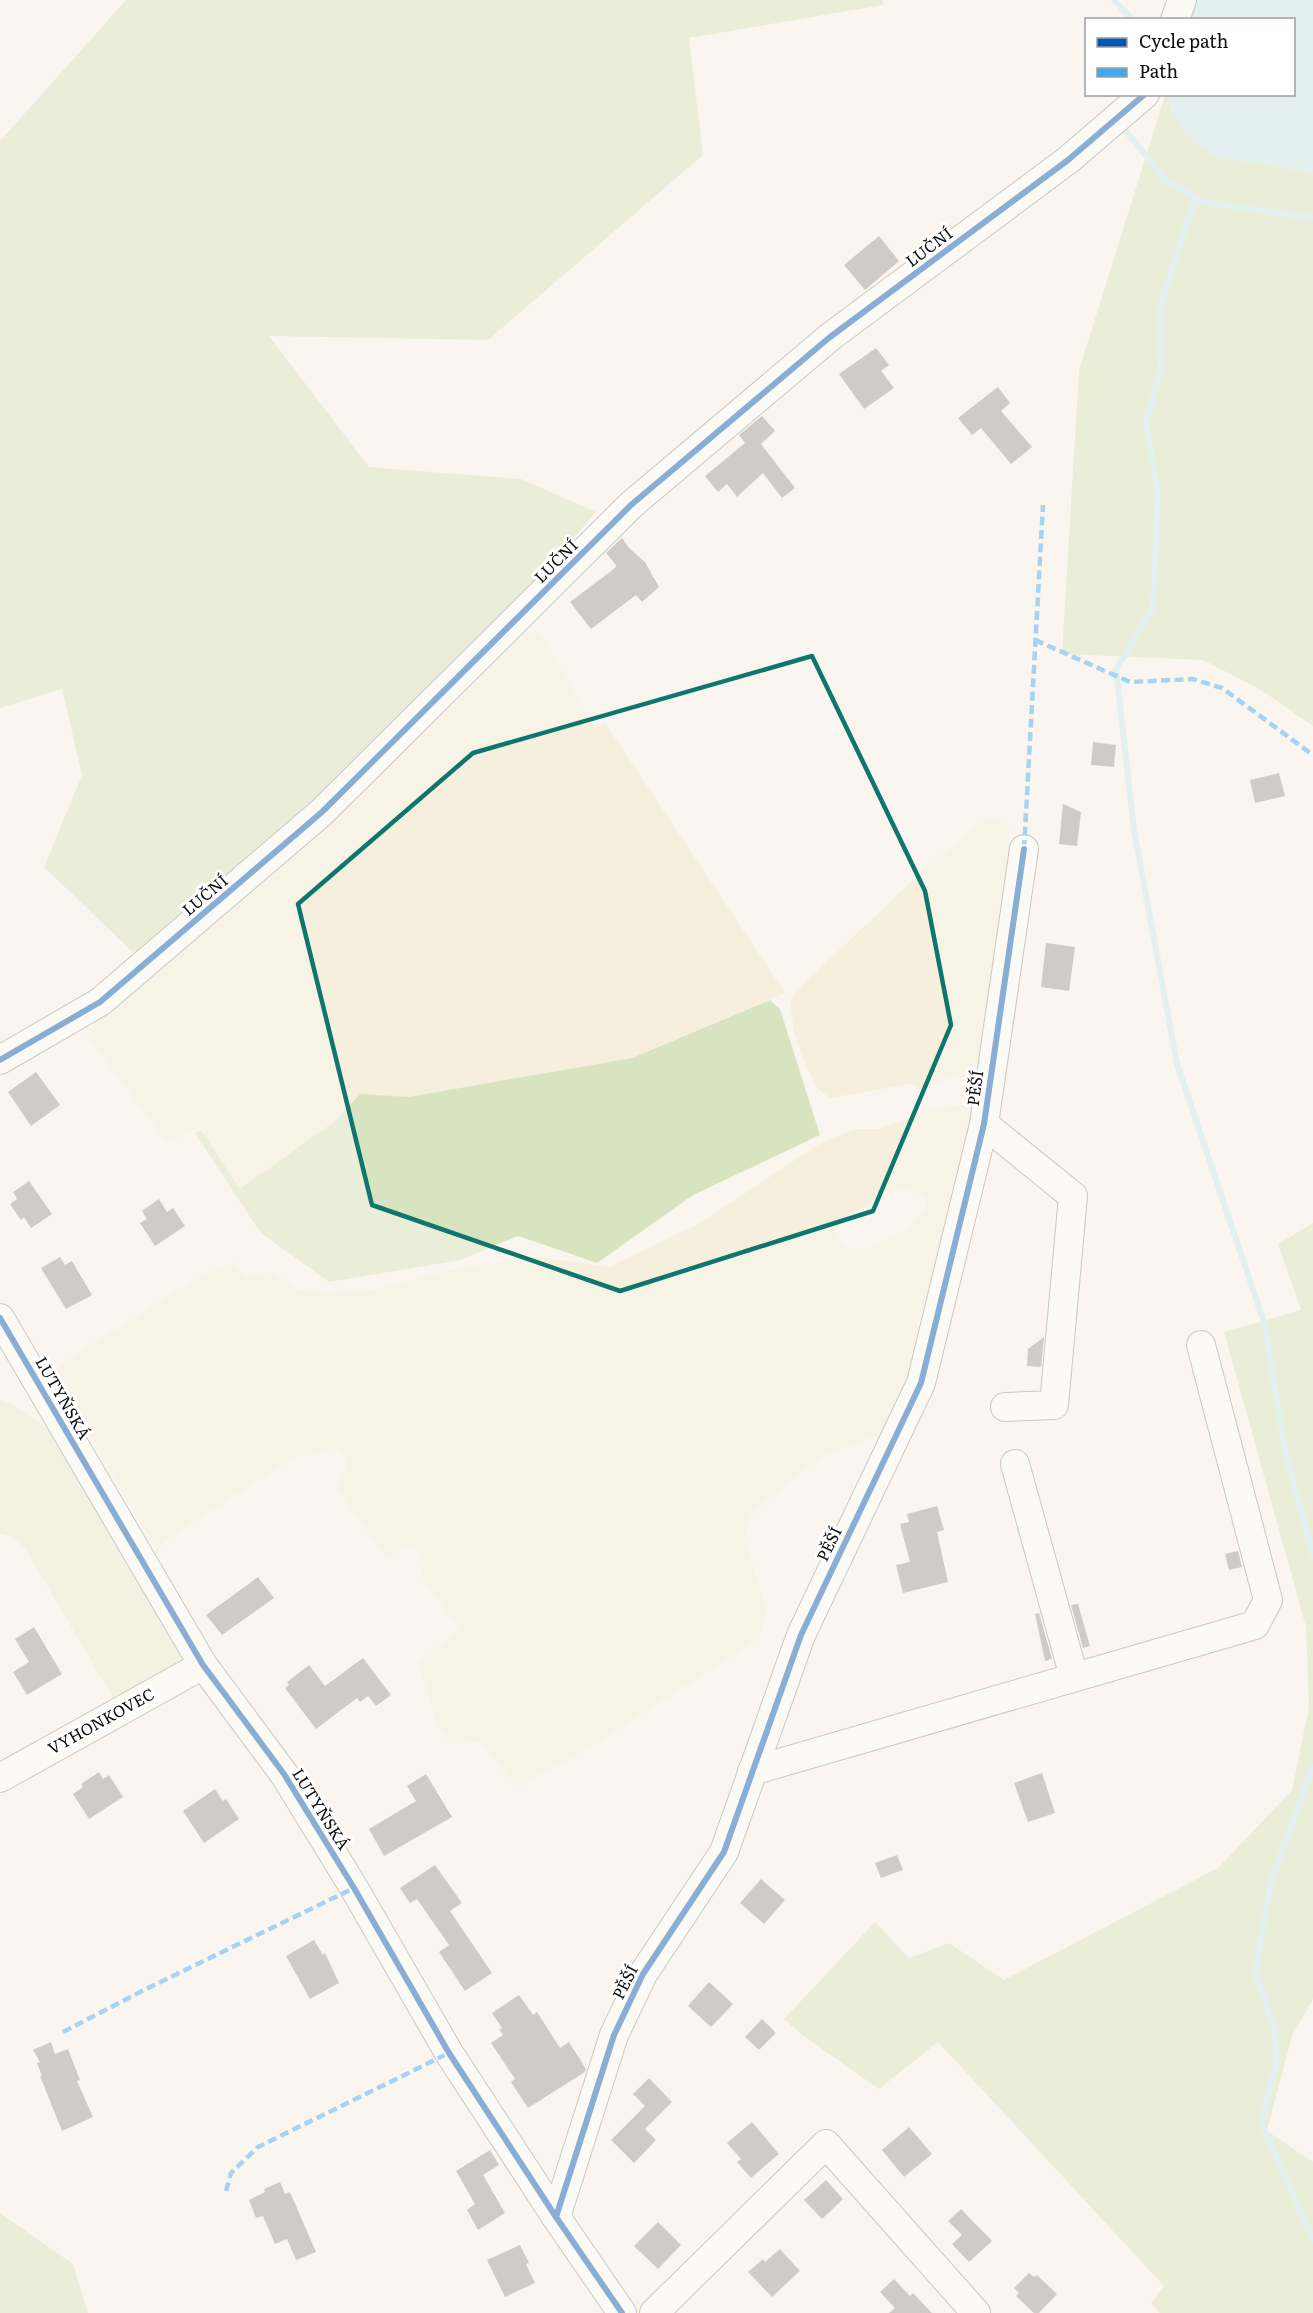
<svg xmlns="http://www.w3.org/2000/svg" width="1313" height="2313" viewBox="0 0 1313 2313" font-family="Literata,serif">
<rect width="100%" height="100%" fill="#faf6ef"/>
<g fill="#f6efdd" fill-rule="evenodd">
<path d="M533,631L542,635L594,727L605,723L785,993L632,1058L408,1097L360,1095L335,1121L240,1189L200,1129L190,1130L177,1138L167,1140L159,1132L86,1034L105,1009L168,963L364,789L520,635Z"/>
<path d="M989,817L998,820L1009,829L1010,837L985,1058L956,1075L922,1090L910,1084L830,1098L816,1087L803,1058L794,1032L790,1002L795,992L926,868Z"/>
<path d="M978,1104L906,1399L884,1433L823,1455L768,1499L750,1517L744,1537L766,1609L764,1622L758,1639L600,1741L518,1787L479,1742L451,1744L437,1726L419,1663L459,1629L420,1575L424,1564L422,1556L414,1548L405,1545L387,1559L335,1486L342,1478L346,1468L347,1461L339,1450L333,1448L315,1454L294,1457L164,1542L157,1552L55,1373L60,1366L86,1348L196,1279L233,1262L245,1276L273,1271L296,1290L323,1292L376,1290L444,1271L538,1257L610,1267L700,1223L824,1141L856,1129H879L916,1115L946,1107ZM908,1188L924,1196L927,1204L925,1210L907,1229L869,1248L849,1249L840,1241L835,1234L836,1224L884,1194Z"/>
</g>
<path fill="#e7edd1" d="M0,1399L20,1409L52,1432L185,1655L160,1676L117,1704L26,1550L12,1537L0,1534Z"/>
<g fill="#d8e4bf">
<path d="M126,0H883V5L689,38L703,155L488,340L269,336L369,467L521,479L596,512L521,600L334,794L142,961L44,867L82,775L62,689L0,708V141Z"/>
<path d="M1165,95H1168L1172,112L1215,157L1285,167L1313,174V726L1258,688L1203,660L1062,654L1079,370Z"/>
<path d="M770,1000L780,1009L820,1135L693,1195L597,1263L518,1236L461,1260L329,1282L260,1232L195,1133L201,1130L240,1189L335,1121L360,1094L408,1097L632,1058Z"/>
<path d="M1313,1223V1999L1292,2036L1267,2131L1313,2162V2313H1160L1151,2303L1164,2286L938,2042L879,2089L802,2035L784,2019L875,1922L909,1958L949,1943L1004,1980L1218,1868L1292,1790L1309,1707L1306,1627L1224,1332L1301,1310L1278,1244Z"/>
<path d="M0,2213L73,2264L88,2313H0Z"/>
</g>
<path fill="#c9e9f1" d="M1196,0H1313V174L1285,167L1215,157L1190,138L1172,112L1168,95L1294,94V20L1190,19Z"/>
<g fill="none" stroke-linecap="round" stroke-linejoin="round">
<g stroke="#c9e9f1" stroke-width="6">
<path d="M1114,0L1133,20"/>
<path d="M1120,124L1166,180L1202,202L1313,218"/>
<path d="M1195,198L1160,308L1161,368L1146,422L1158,494L1153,607L1116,670L1134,830L1177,1064L1265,1325L1285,1451L1313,1556"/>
<path d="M1313,1767L1271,1880L1255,1972L1275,2031L1276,2066L1261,2122L1313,2240"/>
</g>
</g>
<g fill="#9c9995">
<path d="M879,236L899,261L865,290L844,265Z"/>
<path d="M876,348L889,365L881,371L894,388L864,409L839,374Z"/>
<path d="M998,387L1010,403L1001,411L1032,447L1011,464L981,428L972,435L958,418Z"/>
<path d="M762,416L775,431L761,444L795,488L782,498L763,473L737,497L727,484L718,492L705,476L745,443L739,435Z"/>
<path d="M622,538L629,548L645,562L659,587L642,602L636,595L591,629L570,602L615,568L616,565L606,553Z"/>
<path d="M1093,742L1116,745L1114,767L1091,765Z"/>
<path d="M1279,773L1285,796L1255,803L1250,780Z"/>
<path d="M1063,804L1081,812L1077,846L1059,844Z"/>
<path d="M1046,943L1075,947L1069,991L1041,987Z"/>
<path d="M36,1072L60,1105L31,1126L8,1092Z"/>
<path d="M29,1181L52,1214L31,1228L24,1217L21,1220L10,1204L17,1199L13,1192Z"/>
<path d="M159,1199L167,1212L173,1208L185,1226L155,1246L140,1223L147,1219L142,1211Z"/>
<path d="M60,1257L65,1265L72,1261L92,1295L66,1309L41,1268Z"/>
<path d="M1044,1337L1041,1367L1027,1366L1028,1349Z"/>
<path d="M937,1506L944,1530L937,1532L948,1582L903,1593L896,1565L910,1562L900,1524L909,1522L907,1514Z"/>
<path d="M1238,1551L1242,1567L1229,1570L1225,1554Z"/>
<path d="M258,1577L274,1598L222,1635L206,1615Z"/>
<path d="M1078,1604L1090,1646L1083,1648L1071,1605Z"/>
<path d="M1039,1613L1052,1659L1045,1661L1035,1614Z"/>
<path d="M34,1627L62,1674L27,1695L13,1672L29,1662L15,1639Z"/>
<path d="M363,1658L391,1695L376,1706L368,1696L360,1702L357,1698L316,1729L285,1688L289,1685L287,1682L309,1665L325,1686Z"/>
<path d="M99,1772L103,1779L109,1775L123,1797L89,1819L73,1794L83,1787L81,1784Z"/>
<path d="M1042,1773L1055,1813L1028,1822L1014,1783Z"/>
<path d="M426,1774L452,1817L384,1856L369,1829L416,1801L407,1786Z"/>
<path d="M215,1789L223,1801L226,1799L239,1819L204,1843L183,1811Z"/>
<path d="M897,1855L903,1870L881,1878L875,1863Z"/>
<path d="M435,1865L462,1903L450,1911L492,1973L465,1991L439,1952L449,1945L417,1899L410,1903L400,1888Z"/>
<path d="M761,1879L785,1900L764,1924L740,1903Z"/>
<path d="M314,1940L323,1955L325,1953L339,1983L310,1999L286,1956Z"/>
<path d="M709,1982L733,2004L711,2027L688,2006Z"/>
<path d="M519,1995L533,2015L537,2012L560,2048L569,2042L586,2069L585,2072L528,2108L511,2082L515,2079L491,2043L503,2035L499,2029L502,2028L492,2013Z"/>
<path d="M762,2019L776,2033L759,2050L745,2037Z"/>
<path d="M51,2042L55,2054L68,2049L80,2080L77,2081L93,2117L62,2131L40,2076H42L37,2063L40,2062L33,2050Z"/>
<path d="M649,2078L672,2102L645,2129L656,2140L634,2163L611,2140L645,2106L633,2094Z"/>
<path d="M752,2122L779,2154L751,2178L737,2162L741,2159L727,2143Z"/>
<path d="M909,2127L932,2154L904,2177L882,2150Z"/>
<path d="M490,2150L499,2165L483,2175L505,2213L478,2230L467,2210L475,2204L456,2171Z"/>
<path d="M826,2180L843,2199L822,2219L804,2200Z"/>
<path d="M280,2182L285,2194L290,2192L316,2252L296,2260L287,2239L275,2244L263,2216L256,2218L249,2200L265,2192L264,2189Z"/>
<path d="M961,2209L992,2241L969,2262L952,2244L962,2235L948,2221Z"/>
<path d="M658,2222L681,2245L658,2269L634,2246Z"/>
<path d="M520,2245L529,2263L526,2264L535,2283L505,2297L487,2260Z"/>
<path d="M780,2249L800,2271L772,2297L748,2272L763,2259L765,2262Z"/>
<path d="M1029,2273L1034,2277L1037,2275L1057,2294L1039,2313H1034L1016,2296L1019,2293L1014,2288Z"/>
<path d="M894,2279L910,2296L913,2293L932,2313H889L895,2308L880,2292Z"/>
</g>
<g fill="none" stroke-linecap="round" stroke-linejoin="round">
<g stroke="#93918e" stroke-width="30">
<g id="minor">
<path d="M1175,20L1182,0"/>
<path d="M0,1060L100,1002L322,812L631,505L830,337L1068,160L1145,94"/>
<path d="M984,1124L1073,1196L1054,1405L1005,1407"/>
<path d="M0,1318L203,1665L284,1774L354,1888L449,2053L556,2217L622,2313"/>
<path d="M1015,1464L1074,1677"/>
<path d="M752,1771L1255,1625L1268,1600L1201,1345"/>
<path d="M0,1778L203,1665"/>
<path d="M556,2217L614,2035L643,1974L724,1852L801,1635L921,1383L984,1124L1024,849"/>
<path d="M654,2313L826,2144L976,2313"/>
</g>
</g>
<use href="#minor" stroke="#fefefd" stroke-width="28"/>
<g stroke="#3fa9f5" stroke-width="4.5" stroke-dasharray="9 4.5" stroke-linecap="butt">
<path d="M1035,640L1130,682L1193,679L1222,688L1313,755"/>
<path d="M1024,849L1043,505"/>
<path d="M63,2032L146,1989L354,1888"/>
<path d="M226,2191L231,2173L258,2147L449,2053"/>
</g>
<g stroke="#fff" stroke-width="10">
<g id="cycleway">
<path d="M0,1060L100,1002L322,812L631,505L830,337L1068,160L1145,94"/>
<path d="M0,1318L203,1665L284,1774L354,1888L449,2053L556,2217L622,2313"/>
<path d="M556,2217L614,2035L643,1974L724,1852L801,1635L921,1383L984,1124L1024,849"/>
</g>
</g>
<use href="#cycleway" stroke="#0057b8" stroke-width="6"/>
</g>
<path d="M0 0H1313V2313H0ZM812,656L925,891L951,1025L873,1211L620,1291L372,1205L298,904L473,753Z" fill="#faf6ef" fill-opacity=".55" fill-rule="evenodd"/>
<path fill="none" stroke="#0f766e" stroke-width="4.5" stroke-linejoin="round" d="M812,656L925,891L951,1025L873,1211L620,1291L372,1205L298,904L473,753Z"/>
<g text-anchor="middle" stroke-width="6" stroke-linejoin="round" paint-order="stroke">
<g font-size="16" fill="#0c0c0c" stroke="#fff">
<text transform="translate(929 247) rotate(-37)" y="6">LUČNÍ</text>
<text transform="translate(556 561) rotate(-45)" y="6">LUČNÍ</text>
<text transform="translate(205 895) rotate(-40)" y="6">LUČNÍ</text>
<text transform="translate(975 1088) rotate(-82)" y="6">PĚŠÍ</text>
<text transform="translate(63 1398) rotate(60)" y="6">LUTYŇSKÁ</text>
<text transform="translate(829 1544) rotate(-64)" y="6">PĚŠÍ</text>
<text transform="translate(101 1721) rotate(-29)" y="6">VYHONKOVEC</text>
<text transform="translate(321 1809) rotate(58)" y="6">LUTYŇSKÁ</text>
<text transform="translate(625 1982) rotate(-63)" y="6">PĚŠÍ</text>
</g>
</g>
<rect x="1085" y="18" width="210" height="78" fill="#ffffff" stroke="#9e9e9e" stroke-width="1.5"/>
<rect x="1097" y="38" width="30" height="9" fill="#0057b8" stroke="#9e9e9e" stroke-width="1.5"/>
<text x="1139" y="48" font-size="18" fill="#0c0c0c">Cycle path</text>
<rect x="1097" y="68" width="30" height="9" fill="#3fa9f5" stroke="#9e9e9e" stroke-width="1.5"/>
<text x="1139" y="78" font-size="18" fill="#0c0c0c">Path</text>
</svg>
